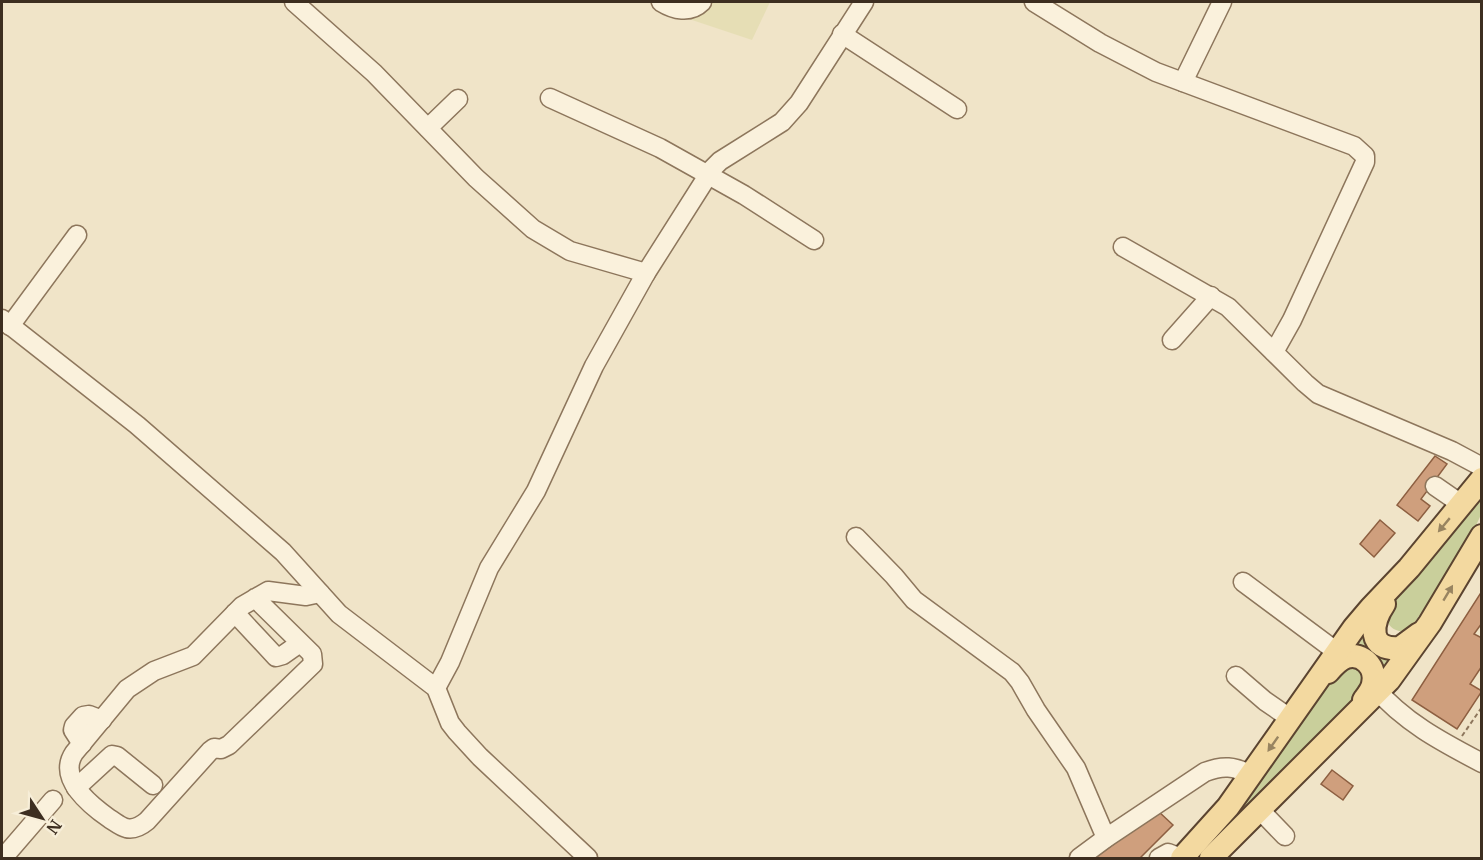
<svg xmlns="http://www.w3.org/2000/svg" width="1483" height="860" viewBox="0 0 1483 860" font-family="Merriweather,serif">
<rect width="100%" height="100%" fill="#f0e4c8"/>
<path fill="#e6deb5" d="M649,2H770L752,40L659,9Z"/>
<g fill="#c9cf9b">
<path d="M1481,491C1481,498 1483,507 1481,514C1479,525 1416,625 1408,630C1398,635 1385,626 1386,614C1387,611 1391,605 1392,602Z"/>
<path d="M1367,625L1401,653L1387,671L1375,652L1351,644Z"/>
<path d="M1352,664L1365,672L1364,689L1230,827L1226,825L1335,676Z"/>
</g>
<g fill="#cf9f7d" stroke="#8d5f41" stroke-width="1.5">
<path d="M1435,456L1447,464L1421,499L1430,506L1418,521L1397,505Z"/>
<path d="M1380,520L1395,533L1374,557L1360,544Z"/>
<path d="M1482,591V623L1474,634L1482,638V666L1470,684L1482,691L1457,729L1412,700Z"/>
<path d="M1332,770L1353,786L1343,800L1321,784Z"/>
<path d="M1158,811L1173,825L1140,858H1095Z"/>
</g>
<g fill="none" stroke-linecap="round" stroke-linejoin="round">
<g stroke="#8d765c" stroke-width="21">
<g id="minor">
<path d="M294,2L374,73L476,178L533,229L570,251L646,273"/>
<path d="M661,2C674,10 690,14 702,2"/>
<path d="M1034,2L1100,43L1156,72L1354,146L1365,156V162L1292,320L1274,352"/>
<path d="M842,34L957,109"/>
<path d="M1183,82L1222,2"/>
<path d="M550,98L660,148L744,195L814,240"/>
<path d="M428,128L458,99"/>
<path d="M1123,247L1228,307L1305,383L1318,394L1452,451L1482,467"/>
<path d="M2,319L137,425L283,552L339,614L436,688L450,723L457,732L480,757L588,858"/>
<path d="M10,326L77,235"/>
<path d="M1172,340L1211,296"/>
<path d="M1435,486L1461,504"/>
<path d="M856,537L894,576L914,600L1012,672L1020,682L1036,710L1076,768L1106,838"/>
<path d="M1243,582L1337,652"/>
<path d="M255,598L312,654L313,664L229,745L221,749L214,748L210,751L147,821C141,826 134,830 126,828C121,827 115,822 110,819C90,805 57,779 74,753L127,689L154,671L193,656L242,606L268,591L306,596L320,593"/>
<path d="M235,613L276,657L283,655L300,643"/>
<path d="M1236,676L1265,701L1291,719"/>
<path d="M1373,686C1404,722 1440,741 1482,763"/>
<path d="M436,688L450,662L489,568L536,491L594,366L646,273L712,169L720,161L782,122L799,103L864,2"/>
<path d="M82,744L73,730L74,726L83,716L89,715L102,720"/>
<path d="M76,788L112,755L117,756L153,785"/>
<path d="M1259,809L1285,836"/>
<path d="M3,858L53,800"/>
<path d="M1079,858L1106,838L1205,772C1223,765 1234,766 1251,775"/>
<path d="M1159,858L1168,853L1181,858"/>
</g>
</g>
<g stroke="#5b4430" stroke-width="26">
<g id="major">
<path d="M1384,604C1371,623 1367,651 1400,648L1419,634"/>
<path d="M1328,672C1333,666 1338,660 1346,657C1363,652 1377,668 1373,684C1372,690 1367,696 1364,700"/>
<path d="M1182,858L1228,807L1354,628L1371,608L1409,568L1482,479"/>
<path d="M1211,858L1389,680L1430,623L1482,536"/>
</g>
</g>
<path stroke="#8d765c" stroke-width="2" stroke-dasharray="4.5 3" stroke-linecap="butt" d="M1462,736L1482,707"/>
<use href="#minor" stroke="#faf1dc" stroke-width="18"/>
<use href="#major" stroke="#f3d9a0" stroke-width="22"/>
</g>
<defs><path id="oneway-solid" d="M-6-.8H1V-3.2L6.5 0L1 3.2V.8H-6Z" transform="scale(1.5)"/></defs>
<g fill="#988460">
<use href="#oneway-solid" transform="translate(1444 525) rotate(130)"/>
<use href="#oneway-solid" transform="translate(1448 593) rotate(-59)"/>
<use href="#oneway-solid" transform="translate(1273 744) rotate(125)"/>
</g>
<rect width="1483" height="860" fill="none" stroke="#3d2e20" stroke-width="6"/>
<g transform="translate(42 818) rotate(126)" stroke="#f7eed8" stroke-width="4.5" paint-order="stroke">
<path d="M0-4.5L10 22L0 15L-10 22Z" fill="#3d2e20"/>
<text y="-9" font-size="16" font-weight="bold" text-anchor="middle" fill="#3d2e20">N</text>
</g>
</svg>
